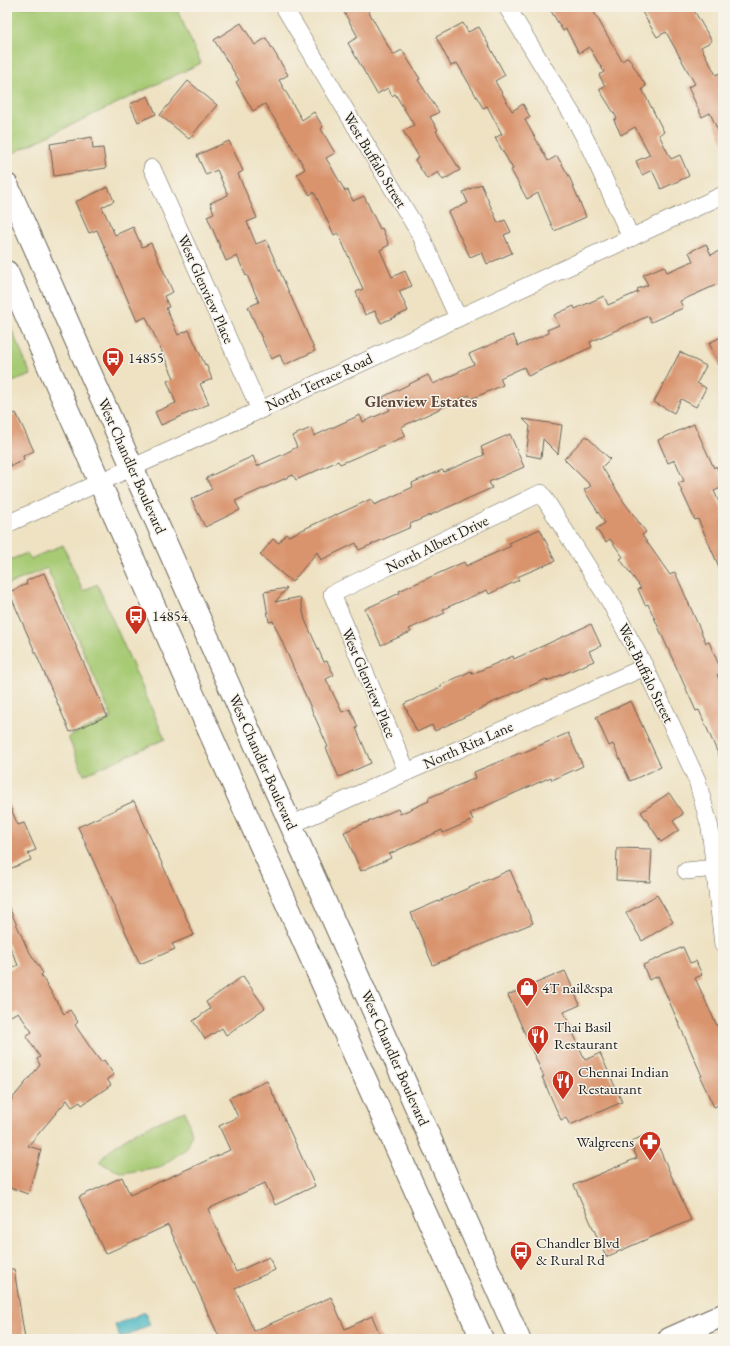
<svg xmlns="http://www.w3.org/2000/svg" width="730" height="1346" viewBox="0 0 730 1346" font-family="'EB Garamond',serif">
<rect width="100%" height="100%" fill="#f7f3e8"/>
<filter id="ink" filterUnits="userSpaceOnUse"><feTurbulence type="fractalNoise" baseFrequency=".025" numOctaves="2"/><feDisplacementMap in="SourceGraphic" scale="8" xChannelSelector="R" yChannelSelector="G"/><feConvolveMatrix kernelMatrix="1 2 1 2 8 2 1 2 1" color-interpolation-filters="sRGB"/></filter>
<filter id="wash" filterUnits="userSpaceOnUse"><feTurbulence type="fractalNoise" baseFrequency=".012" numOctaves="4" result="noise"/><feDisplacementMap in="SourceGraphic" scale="16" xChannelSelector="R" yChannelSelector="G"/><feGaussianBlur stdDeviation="0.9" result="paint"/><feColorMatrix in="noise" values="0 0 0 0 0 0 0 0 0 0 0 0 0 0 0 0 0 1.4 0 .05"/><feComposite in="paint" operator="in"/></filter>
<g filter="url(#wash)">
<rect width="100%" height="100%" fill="#eee2c3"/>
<g fill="#a7ca74" stroke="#627348">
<path d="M7,7H176L201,63L11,154L7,145Z"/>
<path d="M7,319L31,375L7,384Z"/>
<path d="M63,545L83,591L97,584L165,739L84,775L68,737L112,718L47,568L7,585V561L27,553L30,559Z"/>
<path d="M185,1111L192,1134L187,1148L159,1168L123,1174L99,1162C123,1133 152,1125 185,1111Z"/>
</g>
<path fill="#47b6c1" stroke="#32696e" d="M145,1312L150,1325L120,1338L115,1325Z"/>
<g id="blocks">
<g fill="#d9946e">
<path d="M341,7H366L393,55L402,50L420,79L418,80L439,112L430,117L438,130L436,131L460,170L443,180L438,172L427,179L415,160L419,157L403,131L414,125L395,94L392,96L388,88L377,94L348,43L358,37Z"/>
<path d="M559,7H591L622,61L628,57L646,86L642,89L664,132L659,135L671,159L680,155L689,176L661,189L652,170L642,175L636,161L650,155L635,127L621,135L614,120L617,118L599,89L605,86L599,75L604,72L589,47L579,53L566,29L563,31L551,11Z"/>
<path d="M639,7H692L703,26L712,41L701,47L716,75L723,71V142L710,113L702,117L688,87L695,84L666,32L657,37Z"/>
<path d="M241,23L255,45L266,38L288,75L279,80L302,120L314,112L323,127L321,129L335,153L326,158L345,191L348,190L353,201L364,196L380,229L382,228L389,245L380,250L392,277L405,271L412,286L399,291L408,311L381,323L375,311L365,315L356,292L363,289L338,233L334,235L314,192L310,195L297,174L305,169L298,156L265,104L253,111L236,82L239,80L214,40Z"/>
<path d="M463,23L468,32L479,27L505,75L495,81L512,111L523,104L530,117L525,120L548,161L557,156L569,176L586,217L554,231L538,193L527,199L511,170L513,169L495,138L502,134L487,106L483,108L457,63L451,66L436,37Z"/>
<path d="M188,81L217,105L189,139L160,115Z"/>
<path d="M148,96L156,114L138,122L130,104Z"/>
<path d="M92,137L93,149L103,148L106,168L54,176L50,144Z"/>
<path d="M229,141L243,171L238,174L257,218L247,222L256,244L266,240L315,351L284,365L280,355L271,359L248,307L259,302L247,275L246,276L237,256L226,261L207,216L214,213L210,203L228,195L217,170L206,175L197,155Z"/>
<path d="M481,184L498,223L505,220L511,232L504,235L512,253L487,264L482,252L470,257L448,212L468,203L463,192Z"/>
<path d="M108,187L114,201L102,207L115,235L133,227L142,247L151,243L173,292L164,296L169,307L166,308L178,335L189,330L205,365L206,364L212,379L200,384L209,404L161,425L155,412L176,403L167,381L174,378L146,317L137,321L97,230L89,233L75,202Z"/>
<path d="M706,244L711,255L723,249V282L680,301L683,308L651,322L648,316L590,342L592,347L528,376L524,367L500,378L503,385L471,399L469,395L401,427L406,436L340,464L338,461L296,480L293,475L235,501L240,510L205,527L191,499L212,489L206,478L253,456L257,466L284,454L297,447L292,436L311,428L314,436L360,415L363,422L390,410L383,397L428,375L433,384L459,372V371L474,364L469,354L513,335L518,346L549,333L547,330L559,325L554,315L574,306L575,309L604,296L608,305L638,292L637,289L648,285L643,275L664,266L667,272L693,261L689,252Z"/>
<path d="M723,336V373L709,343Z"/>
<path d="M680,352L706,366L697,383L706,388L696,407L681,399L674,413L654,402Z"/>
<path d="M16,413L34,451L23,456L24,460L11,466L7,457V417Z"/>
<path d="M523,419L562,425L558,454L543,439L541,458L526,455L530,426Z"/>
<path d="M694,424L714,468L716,466L723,481V487L714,491L723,511V576L698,519L695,520L678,483L684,481L675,460L668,463L658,440Z"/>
<path d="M510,434L524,467L489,482L492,488L410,524L411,527L359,550L356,543L321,560L317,552L292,582L260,555L273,539L279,543L286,534L289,536L336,514V515L371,499L374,505L413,487L412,483L442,470L444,472L484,455L481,447Z"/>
<path d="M586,436L610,459L602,467L624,502L646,532L642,535L670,575L675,572L706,643L709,642L722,672L717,675L723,687V765L699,710L696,711L648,604L645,605L638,589L641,588L620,559L623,557L610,539L606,542L596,529L605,523L584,490L591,486L564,459Z"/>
<path d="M540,529L555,561L517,577L519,580L489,594L487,590L443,609L445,613L409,629L411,632L381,645L365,609L400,593L399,591L464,562L466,566L511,546L509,543Z"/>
<path d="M44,573L107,716L70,732L9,592L27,584L26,581Z"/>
<path d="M287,588L275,602L300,597L305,620L324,662L327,661L334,675L326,679L342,712L350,709L358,727L356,728L371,763L339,777L326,748L328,747L273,621L269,622L264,592Z"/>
<path d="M591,624L601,646L589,651L594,661L547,681L546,679L487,705V706L435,731L432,725L417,732L404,704L441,687V685L471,671L472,674L513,656L514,659Z"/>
<path d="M631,701L661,767L630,781L613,744L609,746L596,717Z"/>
<path d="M568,733L583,766L552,780L551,777L470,813L473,820L443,833L442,830L389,854L391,858L361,871L344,832L398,809L400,814L429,801L428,798L476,778L474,772L520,753V754Z"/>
<path d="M669,793L683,814L673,821L679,830L661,842L641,812Z"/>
<path d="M7,800L18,825L24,823L36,850L28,853L31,860L7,870Z"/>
<path d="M134,801L194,935L172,944L175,949L140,964L78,827Z"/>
<path d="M617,848L652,849L650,882L616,880Z"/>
<path d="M510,870L533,923L433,965L411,913Z"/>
<path d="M657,895L673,922L642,941L626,913Z"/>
<path d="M7,903L27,948L43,973L41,975L64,1014L70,1010L78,1022L75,1025L92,1050L101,1062L104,1060L114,1075L107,1079L111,1085L82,1105L80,1102L72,1107L67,1100L28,1146L41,1150L28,1194L7,1187V1105L40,1065L37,1059L40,1057L26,1036L32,1032L18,1012L7,1018V971L18,965L7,941Z"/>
<path d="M683,947L690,963L696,961L702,975L695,978L723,1039V1103L714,1107L700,1077L702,1076L658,976L649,980L643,965Z"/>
<path d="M565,971L580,1005L564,1012L585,1060L600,1053L622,1102L570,1125L566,1118L561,1120L542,1077H544L508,995Z"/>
<path d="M243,976L265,1008L226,1035L222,1028L205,1039L193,1021L210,1009L206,1002Z"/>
<path d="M267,1081L315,1186L275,1205L265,1183L208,1209L236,1272L269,1257L275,1270L235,1288L254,1331L331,1297L345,1329L372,1316L382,1339H220L168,1225L105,1254L79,1197L122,1177L130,1195L230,1150L219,1126L238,1117L229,1098Z"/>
<path d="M647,1134L654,1150L659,1148L691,1220L606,1257L574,1185L637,1158L630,1142Z"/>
<path d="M7,1269H14L25,1339H7Z"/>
</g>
</g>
</g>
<g filter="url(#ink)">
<use href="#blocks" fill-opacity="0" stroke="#666156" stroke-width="1"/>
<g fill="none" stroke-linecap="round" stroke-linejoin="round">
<g stroke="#666156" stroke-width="18">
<g id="street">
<path d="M284,7L421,236L458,318"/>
<path d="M507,7L575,119L590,148L631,238"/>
<path d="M152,168L260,410"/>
<path d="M7,524L260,410L723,195"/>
<path d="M407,772L332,594L541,493L610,602L645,667L697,780L710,828L723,945"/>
<path d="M291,825L407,772L645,667"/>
<path d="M686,871L715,868"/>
</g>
</g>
<g stroke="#666156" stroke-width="24">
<g id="secondary">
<path d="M7,185L519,1339"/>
<path d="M7,272L211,735L482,1339"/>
<path d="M669,1339L723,1315"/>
</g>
</g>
<use href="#street" stroke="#fff" stroke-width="17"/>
<use href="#secondary" stroke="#fff" stroke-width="22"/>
</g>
</g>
<defs>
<g id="bus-pin" transform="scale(1.15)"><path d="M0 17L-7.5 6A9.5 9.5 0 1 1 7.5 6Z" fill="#c8321e" stroke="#f7f3e8"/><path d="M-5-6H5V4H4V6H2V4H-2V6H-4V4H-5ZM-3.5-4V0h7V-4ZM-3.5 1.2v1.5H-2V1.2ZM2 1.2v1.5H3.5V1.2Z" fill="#fff"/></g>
<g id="shop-pin" transform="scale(1.15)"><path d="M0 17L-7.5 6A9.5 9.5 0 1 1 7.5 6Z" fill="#c8321e" stroke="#f7f3e8"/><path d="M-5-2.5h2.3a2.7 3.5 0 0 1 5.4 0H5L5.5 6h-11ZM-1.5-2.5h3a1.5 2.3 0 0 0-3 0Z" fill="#fff"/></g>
<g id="restaurant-pin" transform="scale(1.15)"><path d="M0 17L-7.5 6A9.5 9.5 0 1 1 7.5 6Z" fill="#c8321e" stroke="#f7f3e8"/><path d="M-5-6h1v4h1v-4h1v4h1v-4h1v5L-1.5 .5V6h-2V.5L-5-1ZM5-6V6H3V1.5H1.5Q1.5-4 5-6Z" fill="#fff"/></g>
<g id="pharmacy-pin" transform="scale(1.15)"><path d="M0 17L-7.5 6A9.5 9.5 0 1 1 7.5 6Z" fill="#c8321e" stroke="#f7f3e8"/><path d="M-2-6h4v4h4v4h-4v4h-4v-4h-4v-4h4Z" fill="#fff"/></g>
</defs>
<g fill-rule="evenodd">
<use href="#bus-pin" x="113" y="358"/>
<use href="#bus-pin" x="136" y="616"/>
<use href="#shop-pin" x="527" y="988"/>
<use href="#restaurant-pin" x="538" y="1036"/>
<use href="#restaurant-pin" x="563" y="1081"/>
<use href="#pharmacy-pin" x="650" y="1142"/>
<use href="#bus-pin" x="521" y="1252"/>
</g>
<g text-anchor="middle" stroke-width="3" stroke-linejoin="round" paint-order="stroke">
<g font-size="15" fill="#1c1c1c" stroke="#f7f3e8">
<text transform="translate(375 160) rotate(59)" y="5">West Buffalo Street</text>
<text transform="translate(206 289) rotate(66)" y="5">West Glenview Place</text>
<text transform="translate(319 382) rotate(-25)" y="5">North Terrace Road</text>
<text transform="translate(132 466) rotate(66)" y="5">West Chandler Boulevard</text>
<text transform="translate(437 544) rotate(-26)" y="5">North Albert Drive</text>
<text transform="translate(646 673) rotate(64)" y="5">West Buffalo Street</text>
<text transform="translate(369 683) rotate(67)" y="5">West Glenview Place</text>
<text transform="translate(468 745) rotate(-24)" y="5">North Rita Lane</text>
<text transform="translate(263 762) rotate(66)" y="5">West Chandler Boulevard</text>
<text transform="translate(395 1058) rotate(66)" y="5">West Chandler Boulevard</text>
</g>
<g font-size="15" fill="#1c1c1c" stroke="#f7f3e8" text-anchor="start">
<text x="128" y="363">14855</text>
<text x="152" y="621">14854</text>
<text x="542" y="993">4T nail&amp;spa</text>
<text x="554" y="1032">Thai Basil<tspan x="554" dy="17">Restaurant</tspan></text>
<text x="578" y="1077">Chennai Indian<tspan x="578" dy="17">Restaurant</tspan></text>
<text x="634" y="1147" text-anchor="end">Walgreens</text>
<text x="536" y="1248">Chandler Blvd<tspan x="536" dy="17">&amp; Rural Rd</tspan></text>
</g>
<g font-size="16" font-weight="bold" fill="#5e4639" stroke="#f7f3e8">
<text x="421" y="407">Glenview Estates</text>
</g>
</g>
<rect width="730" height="1346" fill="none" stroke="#f7f3e8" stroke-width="24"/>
</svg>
